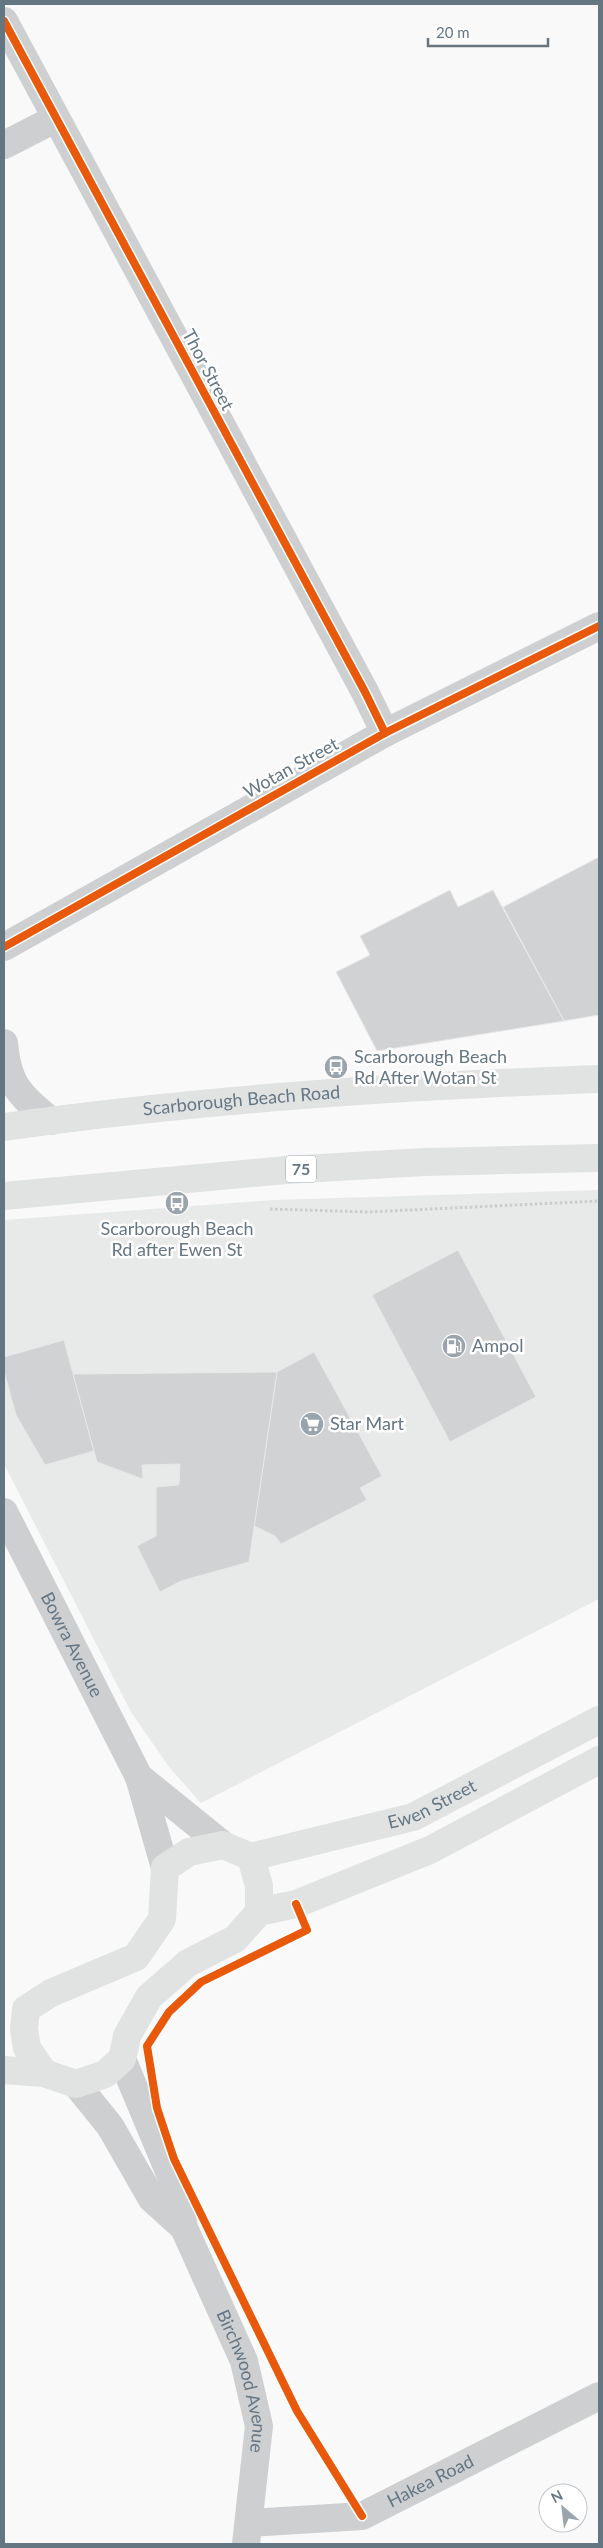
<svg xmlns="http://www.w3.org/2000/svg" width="603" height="2548" viewBox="0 0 603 2548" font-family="Lato,sans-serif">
<rect width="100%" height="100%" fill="#f9f9f9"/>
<path fill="#e8e9e9" d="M599,1190V1599L201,1803L169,1767L131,1712L4,1464V1220L273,1200Z"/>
<g fill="#d0d2d3" stroke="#e8e8e8">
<path d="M599,857V1015L564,1021L503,907Z"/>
<path d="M450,890L458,907L493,890L564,1021L377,1051L336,972L370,955L360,936Z"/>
<path d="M458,1250L536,1397L450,1442L372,1295Z"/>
<path d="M64,1340L94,1451L45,1465L16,1415L4,1371V1357Z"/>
<path d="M314,1352L382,1476L360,1488L367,1500L281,1544L275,1536L254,1526L277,1372Z"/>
<path d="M277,1372L249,1562L181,1581L160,1592L137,1546L156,1536V1487L179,1485L180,1464L142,1465L143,1479L97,1462L73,1374Z"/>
</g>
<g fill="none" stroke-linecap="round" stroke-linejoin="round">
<path stroke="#cbcccd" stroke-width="3" stroke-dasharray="2.5 2.5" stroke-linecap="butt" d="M270,1209L368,1212L599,1201"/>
<g stroke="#cecfd0" stroke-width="28">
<path d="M4,21L365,692L385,733"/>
<path d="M4,145L55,119"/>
<path d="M4,947L385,733L599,626"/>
<path d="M4,1043C8,1086 20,1095 51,1121"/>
<path id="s1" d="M4,1512L139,1777L165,1868"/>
<path d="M139,1777L223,1845"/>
<path id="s2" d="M249,2523L362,2516L599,2396"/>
</g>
<g stroke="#cecfd0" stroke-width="28">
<path id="s3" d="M122,2059L178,2193L184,2228L244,2361L259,2426L246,2544"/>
<path d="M76,2084L110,2126L152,2199L184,2228"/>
</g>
<g stroke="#e1e2e2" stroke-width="28">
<path d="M223,1845L251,1857L259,1886V1912L235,1939L188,1963L149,1997L127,2036L122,2059L105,2074L76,2084L44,2073L27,2048L24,2029L26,2009L51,1993L136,1957L162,1919L165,1868L189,1852Z"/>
<path id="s4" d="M251,1857L413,1817L599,1720"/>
<path d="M259,1912L296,1904L430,1850L599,1760"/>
<path d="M4,2070L44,2073"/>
</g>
<g stroke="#e1e2e2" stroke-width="28">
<path id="s5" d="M4,1127C201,1099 400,1086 599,1079"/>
<path d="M4,1196L286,1170L424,1162L599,1158"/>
</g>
<g stroke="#fff" stroke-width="11">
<g id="cycleway">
<path d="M4,21L365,692L385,733"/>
<path d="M4,947L385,733L599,626"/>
<path d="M296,1904L307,1930L201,1982L169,2012L147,2046L157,2108L174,2159L297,2411L362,2516"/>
</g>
</g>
<use href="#cycleway" stroke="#e8590c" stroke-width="8"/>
</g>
<defs>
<g id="bus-disc" transform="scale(1.25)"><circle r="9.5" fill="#99a4ac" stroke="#fff"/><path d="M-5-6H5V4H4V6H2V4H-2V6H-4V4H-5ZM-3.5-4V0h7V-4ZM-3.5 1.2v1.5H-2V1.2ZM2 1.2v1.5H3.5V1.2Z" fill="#fff"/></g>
<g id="fuel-disc" transform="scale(1.25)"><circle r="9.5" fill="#99a4ac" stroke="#fff"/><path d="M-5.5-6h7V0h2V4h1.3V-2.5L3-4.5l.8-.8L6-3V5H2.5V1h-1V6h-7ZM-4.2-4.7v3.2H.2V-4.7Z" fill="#fff"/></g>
<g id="supermarket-disc" transform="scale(1.25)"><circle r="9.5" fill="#99a4ac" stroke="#fff"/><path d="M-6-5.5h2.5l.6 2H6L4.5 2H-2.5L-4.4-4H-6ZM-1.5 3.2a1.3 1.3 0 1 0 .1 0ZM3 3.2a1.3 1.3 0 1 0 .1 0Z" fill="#fff"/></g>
</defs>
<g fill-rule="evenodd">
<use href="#bus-disc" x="336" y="1067"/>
<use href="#bus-disc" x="177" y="1203"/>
<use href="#fuel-disc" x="454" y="1346"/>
<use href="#supermarket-disc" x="312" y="1424"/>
</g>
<g text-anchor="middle" stroke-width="5" stroke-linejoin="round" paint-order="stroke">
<rect fill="#fff" stroke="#939fa8" stroke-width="1" x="286" y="1155.5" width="30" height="27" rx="4"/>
<g font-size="16" font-weight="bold" fill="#657683">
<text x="301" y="1175">75</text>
</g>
<g font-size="18" fill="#657683" stroke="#fff">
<text transform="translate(208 370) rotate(62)" y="6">Thor Street</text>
<text transform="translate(291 768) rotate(-29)" y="6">Wotan Street</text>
<text dy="6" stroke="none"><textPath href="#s5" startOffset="239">Scarborough Beach Road</textPath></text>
<text dy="6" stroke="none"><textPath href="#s1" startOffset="149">Bowra Avenue</textPath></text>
<text dy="6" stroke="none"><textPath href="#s4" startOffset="189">Ewen Street</textPath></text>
<text dy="6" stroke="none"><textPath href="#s3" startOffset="346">Birchwood Avenue</textPath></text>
<text dy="6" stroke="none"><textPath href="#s2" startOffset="190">Hakea Road</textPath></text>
</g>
<g font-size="18" fill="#657683" stroke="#fff" text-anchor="start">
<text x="354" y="1063">Scarborough Beach<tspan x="354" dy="21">Rd After Wotan St</tspan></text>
<text x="177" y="1235" text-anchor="middle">Scarborough Beach<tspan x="177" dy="21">Rd after Ewen St</tspan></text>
<text x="472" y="1352">Ampol</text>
<text x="330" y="1430">Star Mart</text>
</g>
</g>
<rect width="603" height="2548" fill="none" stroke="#657683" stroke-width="10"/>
<g transform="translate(563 2508) rotate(332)"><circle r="24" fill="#ffffff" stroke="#c1c8cd"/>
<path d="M0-4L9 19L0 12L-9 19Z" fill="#99a4ac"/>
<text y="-8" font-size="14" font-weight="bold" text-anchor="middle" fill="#657683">N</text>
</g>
<path d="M428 38v8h120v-8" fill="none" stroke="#657683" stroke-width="2.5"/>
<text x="436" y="38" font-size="15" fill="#657683" stroke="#ffffff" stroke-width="4" paint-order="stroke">20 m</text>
</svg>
